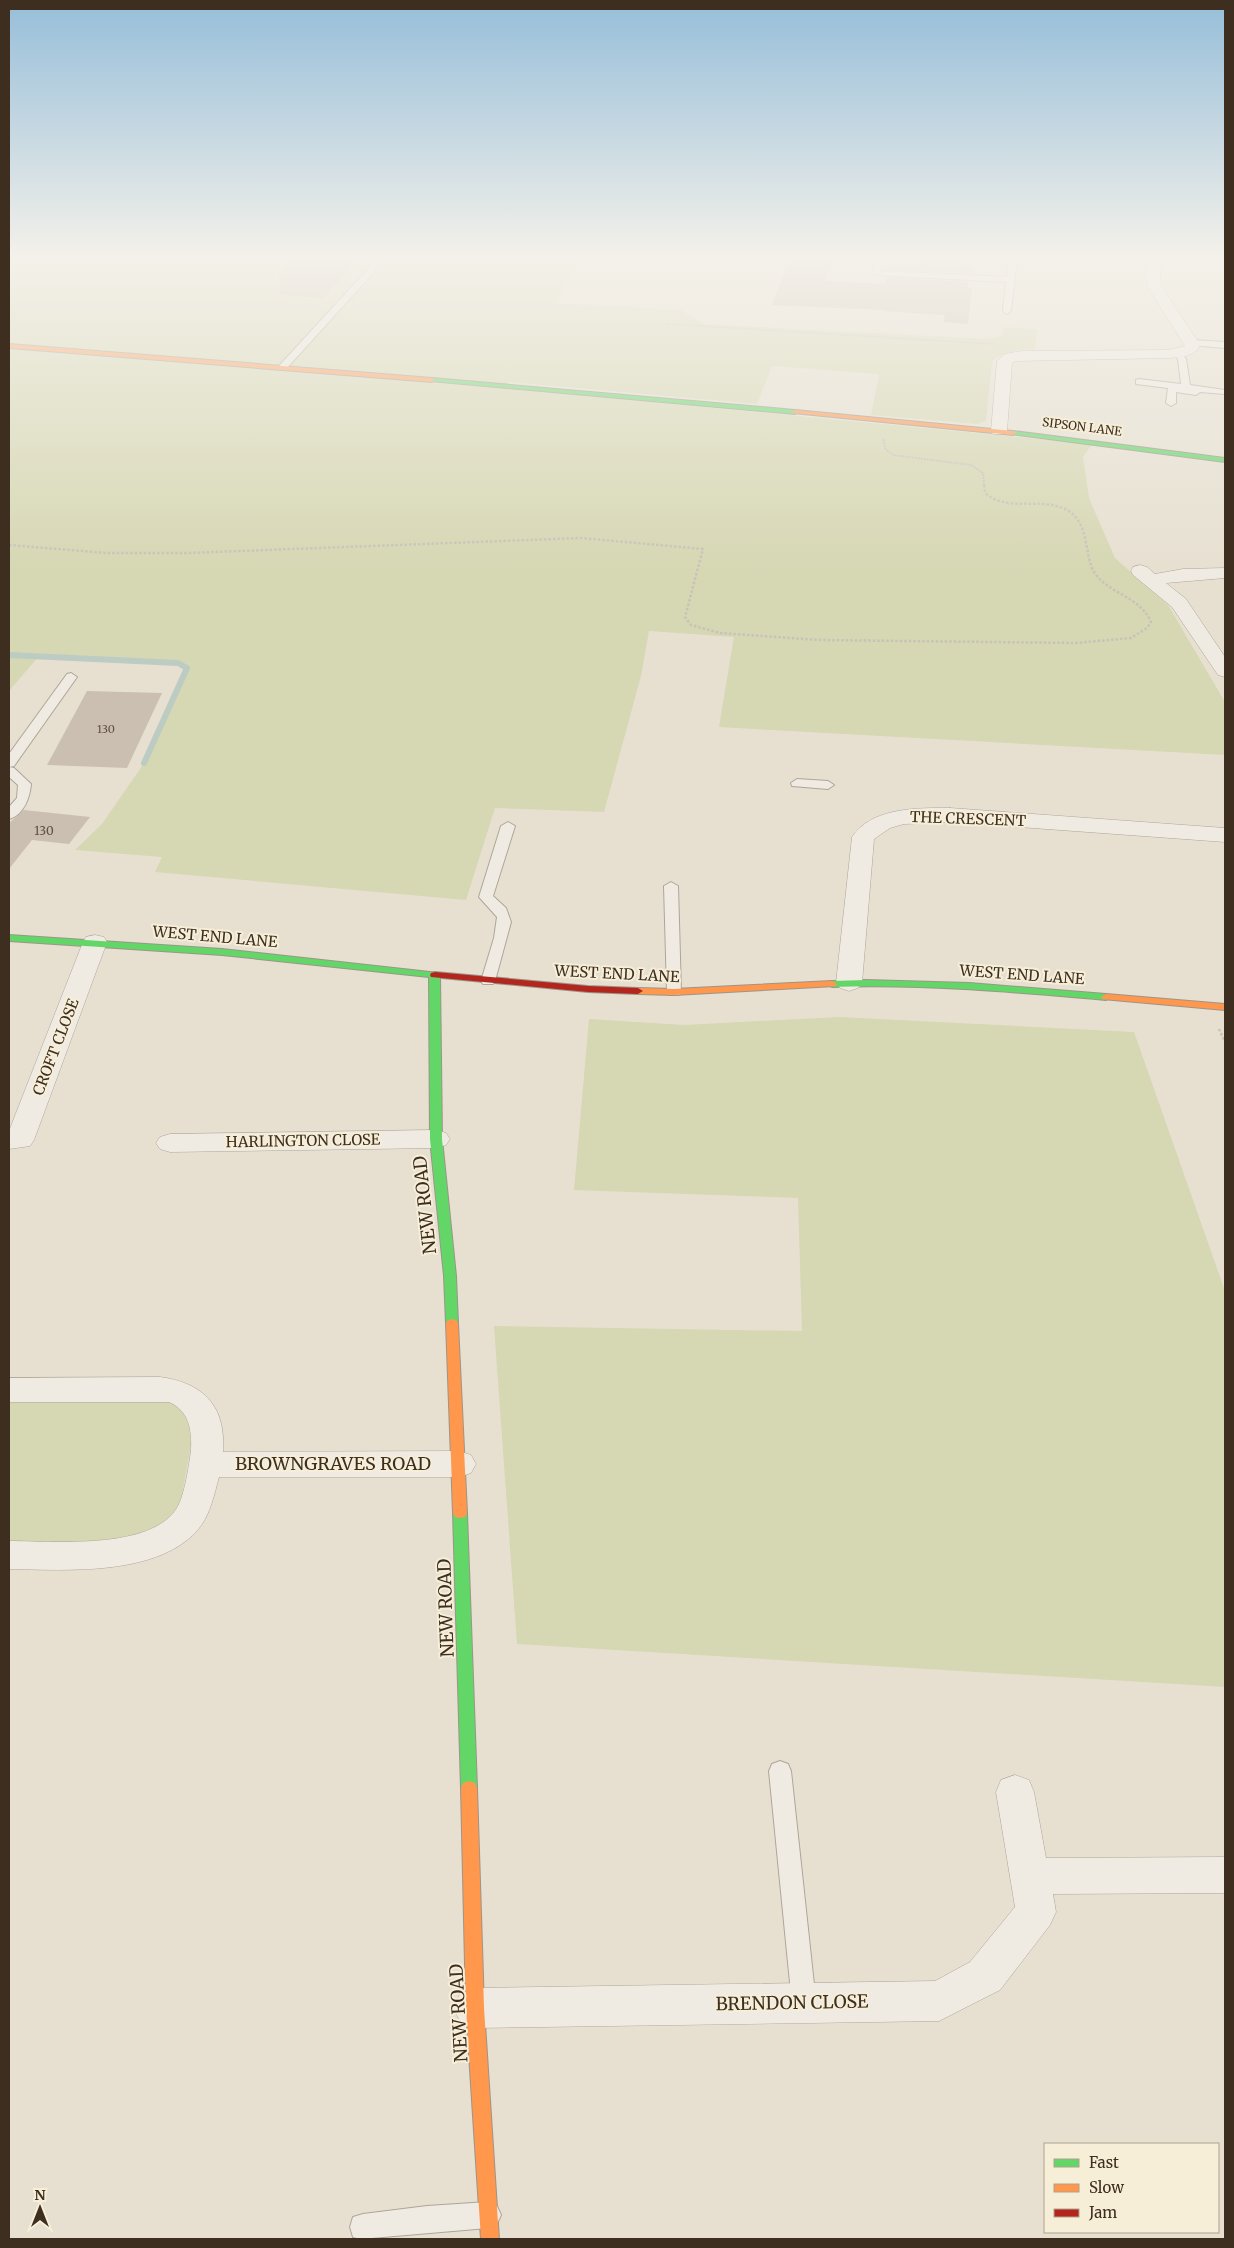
<svg xmlns="http://www.w3.org/2000/svg" width="1234" height="2248" viewBox="0 0 1234 2248" font-family="Merriweather,serif">
<rect width="100%" height="100%" fill="#e7e0d1"/>
<g fill="#d6d7b3">
<path d="M9,256H585L556,303L681,310L704,324L988,339L1003,335V327L1037,329L1035,349L1015,350L995,358L992,362L986,421L978,424L871,415L879,374L772,366L757,404L508,382L504,388L1092,444L1083,457L1089,498L1115,558L1168,605L1225,702V755L719,727L734,637L649,631L641,676L604,812L495,808L466,900L155,872L162,857L75,850L102,824L144,763L187,668L178,663L39,656L9,691Z"/>
<path d="M839,1017L1134,1032L1225,1291V1687L517,1644L494,1326L802,1331L798,1198L574,1190L589,1019L684,1025Z"/>
<path d="M9,1402H173L180,1408L188,1417L193,1433L181,1501L173,1513L160,1525L122,1542L9,1543Z"/>
</g>
<g fill="none" stroke-linecap="round" stroke-linejoin="round">
<path stroke="#bcccc2" stroke-width="6" d="M9,655L178,663L187,668L144,763"/>
</g>
<g fill="#cbbfb2">
<path d="M307,256H360L324,298L280,295L279,274L294,258Z"/>
<path d="M790,256H830L829,261H832L826,281L885,284L887,277L968,282V288L972,289L968,324L944,322L945,315L884,311L885,310L772,305Z"/>
<path d="M922,258L964,260L963,267H970V273L889,270L890,263L916,265L917,260H921Z"/>
<path d="M87,691L162,693L127,768L47,765Z"/>
<path d="M24,810L90,817L69,844L32,840L9,869V823Z"/>
</g>
<g fill="none" stroke-linecap="round" stroke-linejoin="round">
<g stroke="#ada599" stroke-width="2">
<g id="lane">
<path d="M380,256L387,258L285,370H279V366Z"/>
<path d="M875,256H883L880,271L1007,277L1008,268L1006,260L997,262L980,256H1013L1016,268L1011,311L1007,314L1003,311L1006,282L876,275L872,273Z"/>
<path d="M1192,340L1225,342V348L1189,345L1188,343Z"/>
<path d="M1178,350L1181,351L1186,359L1190,385L1225,390V394L1200,392L1196,395L1176,392V403L1171,406L1166,403L1168,388L1136,384V380L1139,379L1181,384L1178,359L1174,353Z"/>
<path d="M71,673L77,677L14,766L9,767V754L67,674Z"/>
<path d="M9,767L14,768L31,784C30,797 24,815 9,819V807L17,798L18,785L9,777Z"/>
<path d="M797,779L828,781L834,785L828,789L792,786L791,783Z"/>
<path d="M508,822L515,826L493,896L506,908L511,922L495,981L493,984H483L481,981L494,938L497,917L479,897L501,826Z"/>
<path d="M671,882L678,886L681,992L679,995H669L667,992L664,886Z"/>
<path d="M780,1761L788,1764L791,1771L816,2003L813,2011L804,2015L795,2011L792,2003L769,1771L772,1764Z"/>
<path d="M488,2202L497,2206L501,2215L497,2224L488,2228L360,2239L353,2237L350,2227L353,2217L363,2214L427,2206Z"/>
</g>
</g>
<g stroke="#ada599" stroke-width="1">
<g id="street">
<path d="M1147,256H1161L1160,278L1162,287L1200,345C1195,357 1180,357 1168,358L1015,361L1012,363L1007,431L1005,434H993L991,431L997,361L1005,354L1021,351L1168,350L1185,346L1148,287L1146,278Z"/>
<path d="M1140,565L1147,567L1155,574L1183,569L1225,568V578L1166,583L1186,599L1225,657V677L1218,675L1172,607L1133,575L1131,571L1133,567Z"/>
<path d="M950,808L1225,828V842L950,822L904,824L890,828L874,839L862,983L858,988L849,991L840,988L836,983L852,837C872,807 918,808 950,808Z"/>
<path d="M95,935L104,937L107,942L34,1140L30,1146L9,1149V1131L83,942L86,937Z"/>
<path d="M436,1130L446,1133L450,1139L446,1145L436,1148L170,1152L160,1149L156,1143L160,1137L170,1134Z"/>
<path d="M160,1377C205,1383 226,1407 223,1452L459,1451L471,1455L476,1464L471,1473L459,1477H219C214,1495 211,1512 200,1527C161,1577 65,1570 9,1569V1541C52,1541 154,1551 178,1506C185,1493 189,1465 191,1450C192,1429 189,1411 169,1402H9V1378Z"/>
<path d="M1015,1775L1029,1780L1034,1792L1046,1858L1225,1857V1893L1053,1894L1056,1912L1050,1925L1000,1990L939,2021L475,2028L460,2022L454,2008L460,1994L475,1988L935,1981L970,1962L1015,1907L996,1792L1001,1780Z"/>
</g>
</g>
<g stroke="#9c958a" stroke-width="2">
<g id="fast">
<path d="M432,378L795,410L798,412L795,414L430,381V379Z"/>
<path d="M1013,431L1225,458V462L1011,434L1010,433Z"/>
<path d="M9,935L222,949L439,973L440,975L442,1139L456,1276L458,1323L456,1326H448L446,1323L444,1276L430,1139L429,977L222,955L9,941Z"/>
<path d="M866,980L969,983L1106,994L1111,997L1106,1000C1015,992 924,984 832,987L827,984L832,981Z"/>
<path d="M460,1508L465,1509L467,1513L477,1788L475,1793L469,1795L463,1793L461,1788L453,1513L455,1509Z"/>
</g>
</g>
<g stroke="#9c958a" stroke-width="2">
<g id="slow">
<path d="M9,344L432,378L435,380L432,382L9,348Z"/>
<path d="M795,410L1013,431L1016,433L1013,435L793,413L792,412Z"/>
<path d="M832,981L837,984L836,986L674,995L638,994L633,991L638,988L674,989Z"/>
<path d="M1106,994L1225,1004V1010L1102,999L1101,997Z"/>
<path d="M452,1319L456,1320L458,1323L467,1513L465,1517L460,1518L455,1517L453,1513L446,1323L448,1320Z"/>
<path d="M469,1781L475,1783L477,1788L484,2008L499,2239H481L466,2008L461,1788L463,1783Z"/>
</g>
</g>
<g stroke="#9c958a" stroke-width="2">
<path id="jam" d="M435,972L588,986L638,988L643,991L638,994L588,992L431,977L430,975L431,973Z"/>
</g>
<g stroke="#c8c2b9" stroke-width="2" stroke-dasharray="2 1" stroke-linecap="butt">
<path d="M666,324L994,344"/>
<path d="M883,439L886,450L893,455L971,465L983,473L984,485"/>
</g>
<g stroke="#c8c2b9" stroke-width="2.5" stroke-dasharray="2.5 2" stroke-linecap="butt">
<path d="M9,545L107,553H188L581,538L703,549L685,617L691,625L720,633L819,640L1076,643L1131,638L1147,628L1151,622C1140,596 1108,594 1094,572C1084,555 1090,523 1067,510C1041,496 1008,513 985,493L984,484"/>
<path d="M1219,1029L1225,1042"/>
</g>
<use href="#lane" fill="#efebe3" fill-rule="evenodd"/>
<use href="#street" fill="#efebe3" fill-rule="evenodd"/>
<use href="#fast" fill="#63d668" fill-rule="evenodd"/>
<use href="#slow" fill="#ff974d" fill-rule="evenodd"/>
<use href="#jam" fill="#b3261e" fill-rule="evenodd"/>
</g>
<linearGradient id="sky" x2="0" y2="1"><stop stop-color="#96bed9"/><stop offset="0.45" stop-color="#f4f1ea"/><stop offset="1" stop-color="#f4f1ea" stop-opacity="0"/></linearGradient>
<rect width="1234" height="571" fill="url(#sky)"/>
<g text-anchor="middle" stroke-width="4" stroke-linejoin="round" paint-order="stroke">
<g font-size="11" fill="#605244">
<text x="106" y="733">130</text>
</g>
<g font-size="12" fill="#3d2e20" stroke="#f7eed8">
<text transform="translate(1082 427) rotate(7)" y="4">SIPSON LANE</text>
</g>
<g font-size="12" fill="#605244">
<text x="44" y="835">130</text>
</g>
<g font-size="15" fill="#3d2e20" stroke="#f7eed8">
<text transform="translate(968 819) rotate(2)" y="5">THE CRESCENT</text>
<text transform="translate(215 937) rotate(5)" y="5">WEST END LANE</text>
<text transform="translate(617 974) rotate(3)" y="5">WEST END LANE</text>
<text transform="translate(1022 975) rotate(4)" y="5">WEST END LANE</text>
<text transform="translate(56 1047) rotate(-69)" y="5">CROFT CLOSE</text>
<text transform="translate(303 1141) rotate(-1)" y="5">HARLINGTON CLOSE</text>
</g>
<g font-size="18" fill="#3d2e20" stroke="#f7eed8">
<text transform="translate(425 1205) rotate(-96)" y="6">NEW ROAD</text>
<text x="333" y="1470">BROWNGRAVES ROAD</text>
<text transform="translate(446 1608) rotate(-92)" y="6">NEW ROAD</text>
<text transform="translate(792 2003) rotate(-1)" y="6">BRENDON CLOSE</text>
<text transform="translate(459 2013) rotate(-93)" y="6">NEW ROAD</text>
</g>
</g>
<rect width="1234" height="2248" fill="none" stroke="#3d2e20" stroke-width="20"/>
<rect x="1044" y="2143" width="175" height="90" fill="#f7eed8" stroke="#ada18e"/>
<rect x="1054" y="2159" width="25" height="8" fill="#63d668" stroke="#ada18e"/>
<text x="1089" y="2168" font-size="15" fill="#3d2e20">Fast</text>
<rect x="1054" y="2184" width="25" height="8" fill="#ff974d" stroke="#ada18e"/>
<text x="1089" y="2193" font-size="15" fill="#3d2e20">Slow</text>
<rect x="1054" y="2209" width="25" height="8" fill="#b3261e" stroke="#ada18e"/>
<text x="1089" y="2218" font-size="15" fill="#3d2e20">Jam</text>
<g transform="translate(40 2208)" stroke="#f7eed8" stroke-width="4" paint-order="stroke">
<path d="M0-4L9 19L0 12L-9 19Z" fill="#3d2e20"/>
<text y="-8" font-size="14" font-weight="bold" text-anchor="middle" fill="#3d2e20">N</text>
</g>
</svg>
